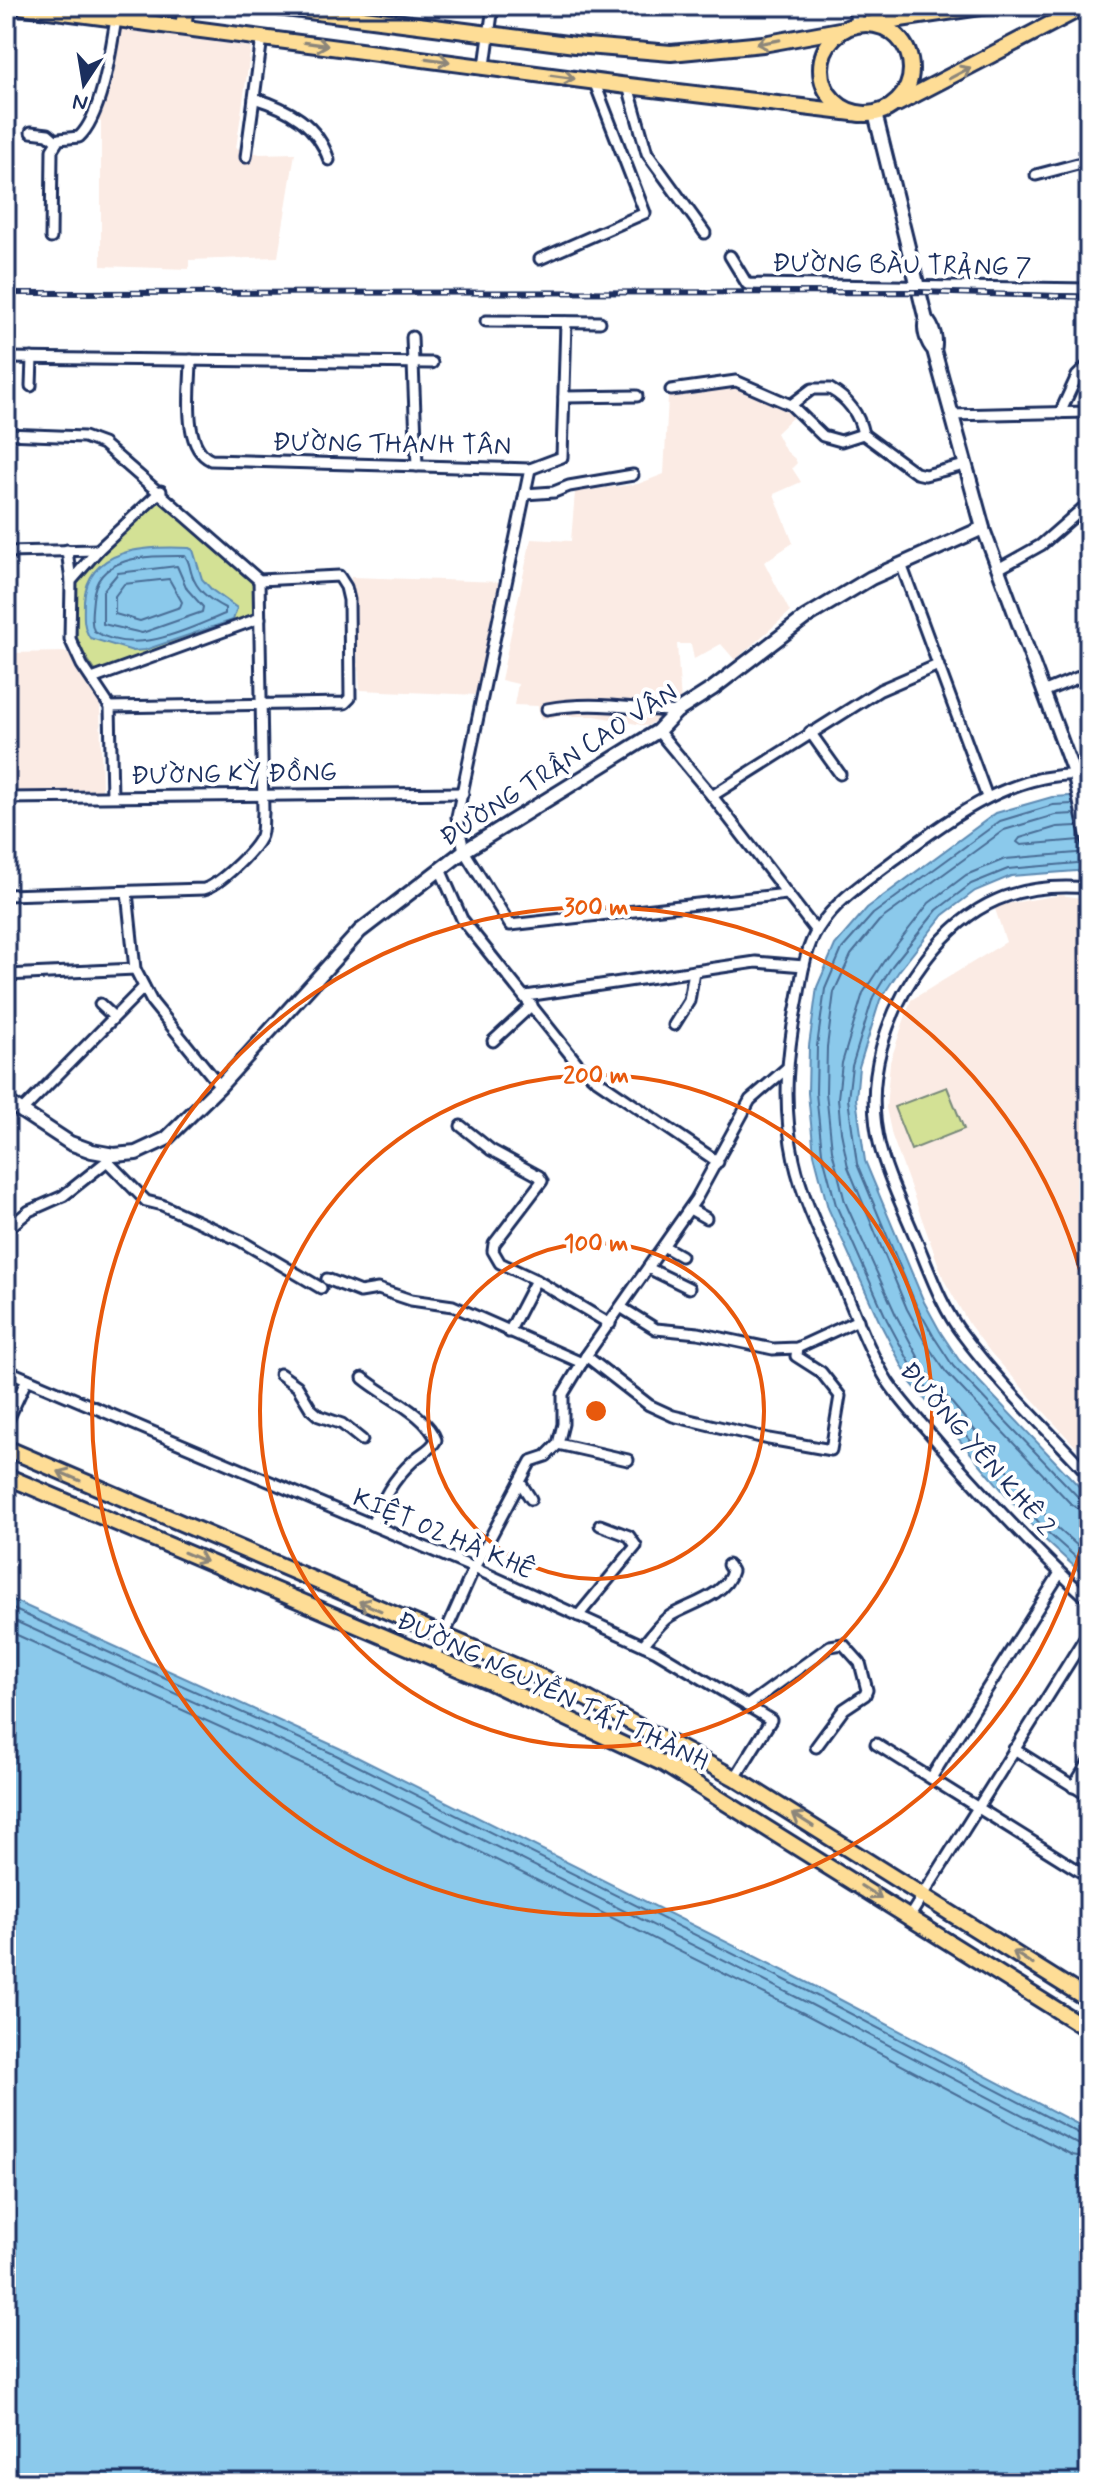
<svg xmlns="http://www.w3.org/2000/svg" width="1095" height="2489" viewBox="0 0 1095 2489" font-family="Mynerve,sans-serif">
<rect width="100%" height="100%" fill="#fff"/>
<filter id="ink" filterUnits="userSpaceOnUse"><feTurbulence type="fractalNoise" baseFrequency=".0125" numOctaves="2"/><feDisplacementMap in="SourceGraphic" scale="16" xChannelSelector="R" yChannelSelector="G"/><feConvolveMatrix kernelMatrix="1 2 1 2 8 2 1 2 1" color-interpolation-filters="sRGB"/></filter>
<g filter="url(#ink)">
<g fill="#fbebe4">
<path d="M117,28L251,47L236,148L260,154L295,153L278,257L189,260V269L101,266V122L96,120L98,107H104Z"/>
<path d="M739,387L795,415L776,433L785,450L795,459L797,463L792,468L801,482L774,494L793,543L764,562L790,612L735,660L721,644L694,659L691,644H677L681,704L647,726L595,716H559L541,720L538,706L514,705L518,684L501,680L531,539L571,541L575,492L638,484L664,474L668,397Z"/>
<path d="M351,577L502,582L478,695L360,690Z"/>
<path d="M70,652L100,705L102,791L6,793V653Z"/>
<path d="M1060,895L1081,898L1089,924V1439L1075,1446L991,1353L969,1324L944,1280L892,1136L886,1108L890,1062L911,1000L1006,942L994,906Z"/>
</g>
<g fill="#d3e195" stroke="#77887a" stroke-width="2">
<path d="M154,501L160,502L255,582V618L98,675L78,645L72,592L76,580L98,552Z"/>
<path d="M947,1087L964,1129L911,1150L894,1107Z"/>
</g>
<g fill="#8bc9eb" stroke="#5e8bb3" stroke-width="2">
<path d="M189,548L193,550L202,579L212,590L237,608L233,620L145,650L133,651L90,638C82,626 84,614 84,601C88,547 147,546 189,548Z"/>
<path d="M1089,795V870L1011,876L975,891L943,915L899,971L880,1000L859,1067L856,1099L865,1161L924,1302L941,1333L959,1360L1089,1497V1580L1041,1536L911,1383L880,1323L828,1208L814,1154L808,1093L809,1046L817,987L835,945L867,908L996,813L1052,797Z"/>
<path d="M6,1597L339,1748L816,1987L1089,2130V2483H6Z"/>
</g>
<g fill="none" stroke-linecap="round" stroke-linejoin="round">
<g stroke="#486d96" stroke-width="2">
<path d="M185,556C190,562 189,567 192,575C197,591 211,601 225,608V614C185,630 135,657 94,631C90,621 92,610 93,599C96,554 151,556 185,556Z"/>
<path d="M177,566L187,589L203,607L202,612L142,633L103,624V591L118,573Z"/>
<path d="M169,579L182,602L180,607L140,621L115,614V596L124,584Z"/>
<path d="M1073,804L1053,805L1000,821L873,914L842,949L825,989L817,1046L816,1093L822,1152L836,1205L887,1320L918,1378L1046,1531L1089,1569"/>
<path d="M1075,814L1055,815L1004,830L879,921L851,955L834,992L827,1047L826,1092L832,1150L845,1202L896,1315L926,1372L1053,1524L1089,1556"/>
<path d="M1077,826L1057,827L1020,838L1017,842L1021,845L1080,840"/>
<path d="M1089,852L1005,859L966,875L929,903L884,961L863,993L842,1063L838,1098L841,1132L848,1167L907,1309L925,1342L946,1372L1072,1505L1080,1510L1089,1512"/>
<path d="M1089,862L1008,869L971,884L937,910L892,966L873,997L852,1066L848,1099L857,1164L916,1305L934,1337L953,1366L1080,1499L1089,1502"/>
<path d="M6,1606L336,1755L813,1994L1082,2135L1089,2136"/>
<path d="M6,1617L331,1764L808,2003L1078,2144L1089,2146"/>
<path d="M6,1630L326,1775L803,2013L1072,2155L1089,2158"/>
</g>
<g stroke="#1b2f5e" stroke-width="15">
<g id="minor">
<path d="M262,37L254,98C289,109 317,124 329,160"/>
<path d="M485,66L493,6"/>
<path d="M628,86L647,153L705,233"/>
<path d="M31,132L48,134L56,141"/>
<path d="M246,157L254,98"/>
<path d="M1036,175L1089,161"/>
<path d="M51,238L52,150L59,139L79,137C102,116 111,49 116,19"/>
<path d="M730,256L747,284L1089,289"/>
<path d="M540,259L645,213L594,81"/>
<path d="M486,321L600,322"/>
<path d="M7,331V358"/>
<path d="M412,337L417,466"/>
<path d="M6,358L432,363"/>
<path d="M191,360C191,387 181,447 211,460L530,469L562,457L566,322"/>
<path d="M9,383V358"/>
<path d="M31,386L32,358"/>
<path d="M671,390L736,381L791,405L823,436L841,441L863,434L916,473L925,475L965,465"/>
<path d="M564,397L637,396"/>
<path d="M791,405L812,389H830C848,399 859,414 863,434"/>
<path d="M1060,413L1077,376L1089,364"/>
<path d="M951,415L1089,412"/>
<path d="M6,434L84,437L103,444L259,580L339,576L346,587L349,600L350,698L345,703L110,707"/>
<path d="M530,469L457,817L464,851L510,925L787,894"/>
<path d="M525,494L554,492L569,486L633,475"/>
<path d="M67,550L71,581"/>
<path d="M6,552L98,550"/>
<path d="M901,564L987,797"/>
<path d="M998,569L1041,545L1082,509L1089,510"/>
<path d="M92,679L260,618"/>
<path d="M1043,692L1089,673"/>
<path d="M547,709C590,701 633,708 676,712"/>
<path d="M658,731L712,796L816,931"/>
<path d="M810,732L840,774"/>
<path d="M1089,775C1014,769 951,818 894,860C868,880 836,900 818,929C805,949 802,975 798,998C787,1052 782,1105 794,1160C803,1201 823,1240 840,1278C855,1313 868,1350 888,1382C905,1407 927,1429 946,1452C992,1504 1038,1553 1089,1600"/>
<path d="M112,796L110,707L82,665L70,639L71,581L98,550L161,491"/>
<path d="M712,796L880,690L938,665"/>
<path d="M6,798L463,793"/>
<path d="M440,869L462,919L577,1063L594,1078L718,1162"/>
<path d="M1089,888C1018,882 969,902 926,959C885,1013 863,1080 880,1147C888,1178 903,1208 915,1237C929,1270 941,1307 963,1335C1000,1385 1047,1429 1089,1475"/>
<path d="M127,892L135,969L152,1002L220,1086"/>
<path d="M6,895L204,889C219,885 253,852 260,838C264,831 262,821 263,813L259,580"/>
<path d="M6,975L135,969"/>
<path d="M526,996L756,962L804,966"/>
<path d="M100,1004L114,1017"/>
<path d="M674,1025L689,1001L694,971"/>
<path d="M493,1041L532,1005"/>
<path d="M22,1111L144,987"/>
<path d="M461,1126L491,1150L539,1176L542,1181L494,1244L493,1251L500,1263L536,1280L610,1324"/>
<path d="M107,1161L146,1201L162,1205L241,1241L321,1288"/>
<path d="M690,1209L706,1218"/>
<path d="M6,1230L29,1211L63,1196L111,1158"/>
<path d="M665,1247L681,1256"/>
<path d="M650,1269L689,1288"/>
<path d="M327,1279L360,1292L378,1289L411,1300L453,1306L582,1363"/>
<path d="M622,1308L656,1329L698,1333L773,1349L797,1348L858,1320"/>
<path d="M509,1332L536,1280"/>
<path d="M586,1356L649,1405L673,1416L769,1439L831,1450L840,1396L821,1372L796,1356L797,1348"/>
<path d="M6,1370L474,1568L656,1651L771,1720L735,1778"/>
<path d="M280,1374L297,1386L311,1409L319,1416L342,1424L362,1440"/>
<path d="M363,1378C384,1396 427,1414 436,1440C431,1450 421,1453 413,1461C393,1479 382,1500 372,1525"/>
<path d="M6,1424L27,1379"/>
<path d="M558,1444L628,1460"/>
<path d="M520,1482L531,1499"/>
<path d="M578,1616L636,1546L629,1536L600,1525"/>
<path d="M643,1645C651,1636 659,1623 670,1616C689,1604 726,1596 732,1571L728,1565"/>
<path d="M434,1658L474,1568L531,1461L546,1456L558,1444L563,1424V1394L586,1356L696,1199L750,1100L787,1068"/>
<path d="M747,1706L830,1646L843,1644L860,1663L867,1690L865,1695L844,1709L816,1747"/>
<path d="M876,1744L1089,1877"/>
<path d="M1014,1749L1089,1796"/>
<path d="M931,1778L1060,1573"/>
<path d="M1073,1787L1089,1762"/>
<path d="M910,1916L1089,1631"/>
</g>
</g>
<g stroke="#1b2f5e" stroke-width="17">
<g id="tertiary">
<path d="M855,6L857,24"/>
<path d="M983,528L1074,774L1089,844"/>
</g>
</g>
<g stroke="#1b2f5e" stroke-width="18">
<g id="secondary">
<path d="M875,113L926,320"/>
<path d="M6,1101L70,1143L92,1151L114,1155L136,1153L166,1139L220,1086L360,931L464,851L658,731L676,712L712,689L806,617L871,578L983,528L934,350C937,341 933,326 926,320C923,329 927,343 934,350"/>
</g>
</g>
<g stroke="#1b2f5e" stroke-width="20">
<g id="primary">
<path d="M18,6L620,85L861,114"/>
<path d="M270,6L575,45L671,53L763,44L845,29"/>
<path d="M873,23L987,6"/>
<circle cx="866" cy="69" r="45"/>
<path d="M183,27L186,6"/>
<path d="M897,104L1085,6"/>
<path d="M6,1448L571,1690L735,1778L1089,2000"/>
<path d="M6,1476L488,1681L664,1764L1089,2030"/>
</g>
</g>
<use href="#minor" stroke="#fff" stroke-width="9"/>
<use href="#tertiary" stroke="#fff" stroke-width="11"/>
<use href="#secondary" stroke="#fff" stroke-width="12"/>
<use href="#primary" stroke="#fedd96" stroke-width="14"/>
<g stroke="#1b2f5e" stroke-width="6">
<path id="rail" d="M6,293L919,292L1089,297"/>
</g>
<use href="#rail" stroke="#fff" stroke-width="3" stroke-dasharray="9" stroke-linecap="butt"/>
</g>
<defs><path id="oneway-shaft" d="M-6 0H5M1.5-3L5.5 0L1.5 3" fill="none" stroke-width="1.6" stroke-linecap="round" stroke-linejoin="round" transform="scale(2)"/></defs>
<g stroke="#8c867a">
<use href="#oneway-shaft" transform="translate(768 42) rotate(170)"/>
<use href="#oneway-shaft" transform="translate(316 44) rotate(8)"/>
<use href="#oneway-shaft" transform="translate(438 60) rotate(8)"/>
<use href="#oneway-shaft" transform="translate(960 73) rotate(-28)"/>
<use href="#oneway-shaft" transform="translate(563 77) rotate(8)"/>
<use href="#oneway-shaft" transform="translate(69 1476) rotate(-157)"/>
<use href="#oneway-shaft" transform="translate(195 1557) rotate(23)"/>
<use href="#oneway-shaft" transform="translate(370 1606) rotate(-157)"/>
<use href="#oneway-shaft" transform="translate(803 1820) rotate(-148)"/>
<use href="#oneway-shaft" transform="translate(871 1892) rotate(32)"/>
<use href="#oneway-shaft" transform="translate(1023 1958) rotate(-147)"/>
</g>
</g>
<g fill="none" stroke="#e8590c" stroke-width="4">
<circle cx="596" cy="1411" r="168"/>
<circle cx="596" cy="1411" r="336"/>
<path d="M1089 1516A504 504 0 1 1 1089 1306"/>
</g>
<g text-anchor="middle" stroke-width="8" stroke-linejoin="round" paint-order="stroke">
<g font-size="26" fill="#1b2f5e" stroke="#fff">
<text transform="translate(902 264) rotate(1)" y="9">ĐƯỜNG BÀU TRẢNG 7</text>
<text transform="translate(392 443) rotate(1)" y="9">ĐƯỜNG THANH TÂN</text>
<text transform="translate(558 764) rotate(-33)" y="9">ĐƯỜNG TRẦN CAO VÂN</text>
<text transform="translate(234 773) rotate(-1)" y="9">ĐƯỜNG KỲ ĐỒNG</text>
<text transform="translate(978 1448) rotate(49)" y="9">ĐƯỜNG YÊN KHÊ 2</text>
<text transform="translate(444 1533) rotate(23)" y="9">KIỆT 02 HÀ KHÊ</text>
<text transform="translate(553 1690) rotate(25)" y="9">ĐƯỜNG NGUYỄN TẤT THÀNH</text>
</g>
</g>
<circle cx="596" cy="1411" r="12" fill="#e8590c" stroke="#fff" stroke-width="4"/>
<g font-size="24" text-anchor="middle" font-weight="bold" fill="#e8590c" stroke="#fff" stroke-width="8" stroke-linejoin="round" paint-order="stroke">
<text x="596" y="915">300 m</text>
<text x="596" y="1083">200 m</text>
<text x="596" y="1251">100 m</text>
</g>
<rect width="1095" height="2489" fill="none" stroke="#fff" stroke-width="32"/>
<rect x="16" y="16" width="1063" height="2457" fill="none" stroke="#1b2f5e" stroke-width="3" filter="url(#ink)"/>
<g transform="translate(84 84) rotate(192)" stroke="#ffffff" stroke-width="6" paint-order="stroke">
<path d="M0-6L14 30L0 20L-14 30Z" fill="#1b2f5e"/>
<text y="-12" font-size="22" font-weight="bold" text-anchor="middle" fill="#1b2f5e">N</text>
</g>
</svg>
